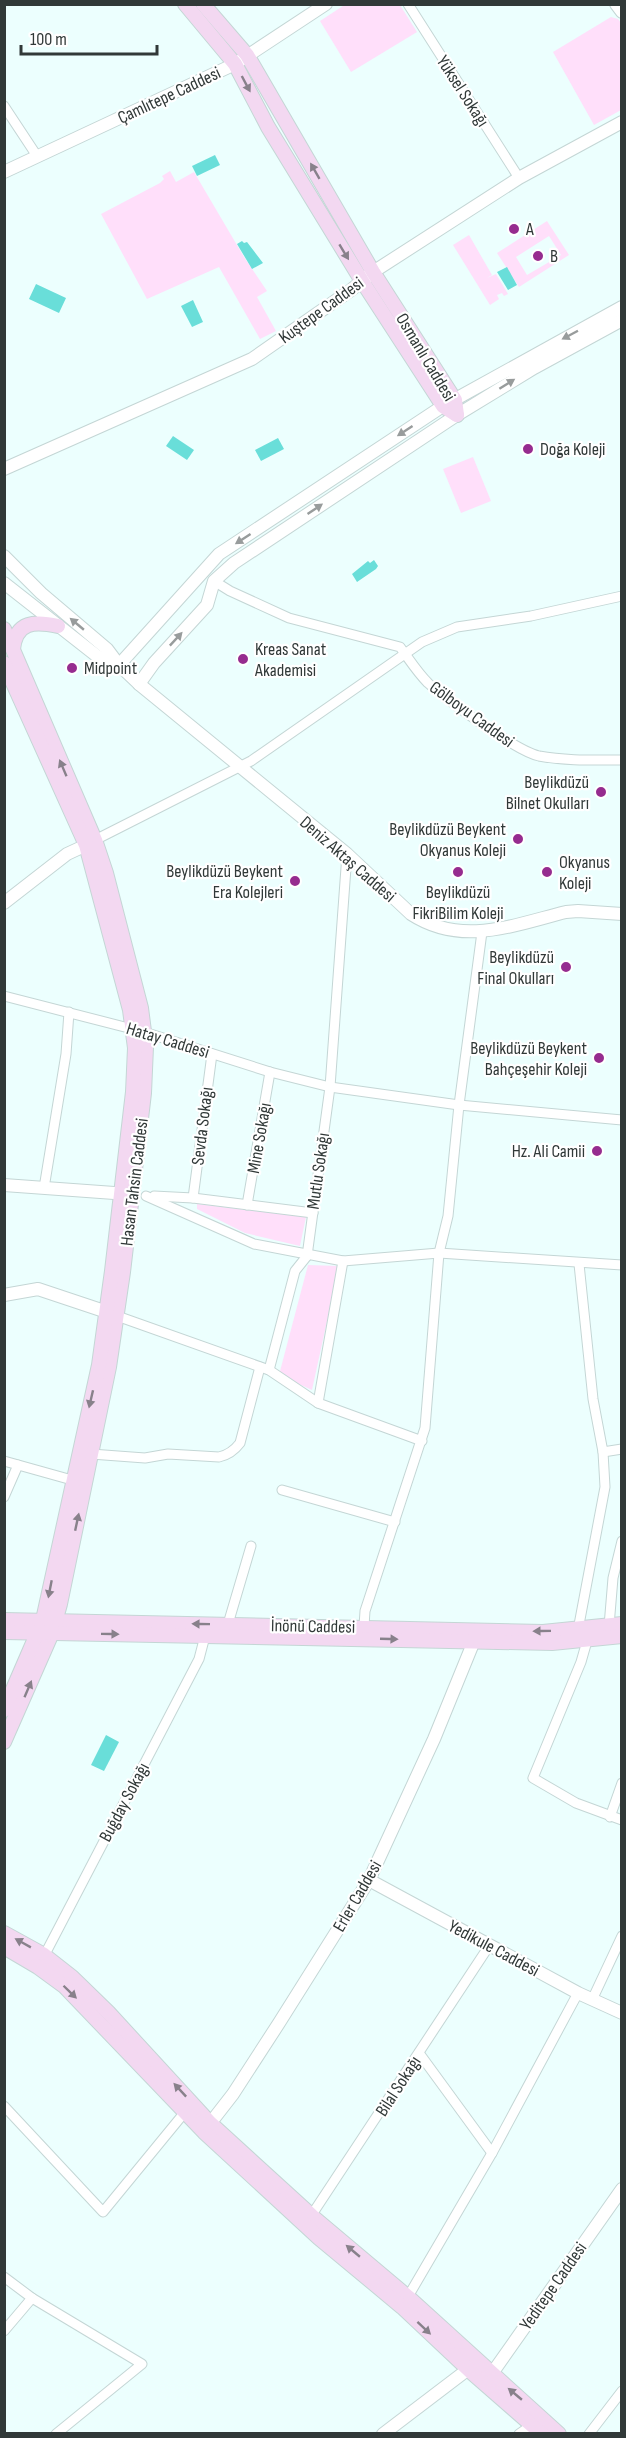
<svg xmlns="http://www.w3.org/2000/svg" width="626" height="2438" viewBox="0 0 626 2438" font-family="'Sofia Sans Condensed',sans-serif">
<rect width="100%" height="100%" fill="#ecfffe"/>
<g fill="#ffdffa" fill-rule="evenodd">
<path d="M346,4L400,5L417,32L351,72L320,21Z"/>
<path d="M611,17L618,19L621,23V110L594,125L553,52Z"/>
<path d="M170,171L176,182L194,172L244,257L267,291L257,297L276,331L260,339L219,267L147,299L101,214L160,183L164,179L162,176Z"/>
<path d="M547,221L569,255L519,287L497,253ZM549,236L561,255L527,275L516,257Z"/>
<path d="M469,235L492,275L487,278L496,274L508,294L504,296L502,293L497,295L499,299L490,305L453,245Z"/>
<path d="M473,457L491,501L461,513L443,469Z"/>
<path d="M197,1204L306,1217L300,1246L245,1233L197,1209Z"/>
<path d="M308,1265L339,1266L312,1390L279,1375Z"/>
</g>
<g fill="#69ded9">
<path d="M215,155L220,165L197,176L192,166Z"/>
<path d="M242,241L244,243L247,242L263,263L252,269L237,244Z"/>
<path d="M507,267L517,285L508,290L497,272Z"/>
<path d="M36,284L66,298L59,313L29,299Z"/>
<path d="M193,300L203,322L192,327L181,306Z"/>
<path d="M173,436L194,450L187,460L166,446Z"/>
<path d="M278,438L284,449L261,461L255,450Z"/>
<path d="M374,560L378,566L376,569L357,582L352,574L368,561L370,563Z"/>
<path d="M106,1735L119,1742L104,1771L91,1765Z"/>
</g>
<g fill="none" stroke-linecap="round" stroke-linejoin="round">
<g stroke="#c4d6d5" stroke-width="11">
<g id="minor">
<path d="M408,4L519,178"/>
<path d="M4,106L37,156"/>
<path d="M214,581L230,591L289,618L400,647C409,659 417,672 428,683C447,700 516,751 539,756C566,761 594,760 622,760"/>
<path d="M95,840L251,761L422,642L457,627L531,616L622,596"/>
<path d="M4,996L144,1032L270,1072L330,1087L459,1105L622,1120"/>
<path d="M44,1188L66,1054L69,1012"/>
<path d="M146,1196L254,1244L343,1261L439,1253L622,1265"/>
<path d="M154,1196L193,1198L313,1213"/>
<path d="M193,1198L212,1054"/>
<path d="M247,1205L270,1072"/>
<path d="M307,1256L330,1087L347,854"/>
<path d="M579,1264L593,1399L603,1452L622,1449"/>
<path d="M117,1316L269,1370L318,1403L422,1441"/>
<path d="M269,1370L295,1271L307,1256"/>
<path d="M318,1403L343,1261"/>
<path d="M91,1454L145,1458L168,1454L219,1457C228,1455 234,1451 240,1443L260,1367"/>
<path d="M4,1461L72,1480"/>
<path d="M282,1490L395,1522"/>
<path d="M4,1497L18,1465"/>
<path d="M228,1624L251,1546"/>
<path d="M364,1626L365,1611L425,1428L439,1253L448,1216L459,1105L482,932"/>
<path d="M609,1626L613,1578L622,1541"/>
<path d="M578,1630L605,1487L603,1452"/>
<path d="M587,1641L581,1662L533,1778L576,1803L622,1820"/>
<path d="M610,1817L622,1783"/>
<path d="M42,1960L199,1659L205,1636"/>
<path d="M592,2000L622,1936"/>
<path d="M419,2053L492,2153"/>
<path d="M4,2106L103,2212L185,2112"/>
<path d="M309,2219L489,1946"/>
<path d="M4,2277L32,2298L142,2364L56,2434"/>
<path d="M406,2300L492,2153L578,1993"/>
<path d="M4,2331L32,2298"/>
<path d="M519,2434L532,2425"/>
<path d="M589,2434L622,2391"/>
</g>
</g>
<g stroke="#c4d6d5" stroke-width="14">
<g id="tertiary">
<path d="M616,4L622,12"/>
<path d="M4,172L235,64L326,4"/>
<path d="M4,469L252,359L351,290L373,272L519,178L622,122"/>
<path d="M4,556L41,593L107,649L119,665L139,684L347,854L411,914C462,947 513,925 566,912L578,911L622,914"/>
<path d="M4,583L97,656L118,665"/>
<path d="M119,665L219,554L443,406L622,307"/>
<path d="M139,684L154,663L207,605L214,581L234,563L457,415L534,368L622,320"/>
<path d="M4,903L67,854L95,841"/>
<path d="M4,1185L128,1194"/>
<path d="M4,1295L38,1289L113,1314"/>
<path d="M369,1880L578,1993L622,2013"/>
<path d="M205,2130L233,2094L279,2023L369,1880L434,1739L474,1641"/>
<path d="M488,2379L622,2189"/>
<path d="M383,2434L475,2364"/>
</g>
</g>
<g stroke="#c4d6d5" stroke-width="16">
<g id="secondary">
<path d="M185,4L235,64L268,127L362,281L443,406L457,415"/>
<path d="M203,4L247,55L373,272L455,400L457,415"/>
<path d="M4,629L95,840L106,873L141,1008L146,1047L144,1093L123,1272L109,1367L60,1604L52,1633L4,1742"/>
<path d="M13,649C16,621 35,621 58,626"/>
<path d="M4,663L86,845L130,1010L135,1048L133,1092L112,1271L99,1365L43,1620L4,1710"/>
<path d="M4,1620L543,1632L622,1624"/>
<path d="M4,1632L552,1643L622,1636"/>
<path d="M4,1933L44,1955L72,1977L108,2012L210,2123L312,2216L408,2297L559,2434"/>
<path d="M4,1947L38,1967L64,1986L204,2132L319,2238L402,2307L471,2372L542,2434"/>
</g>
</g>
<use href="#minor" stroke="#fff" stroke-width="9"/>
<use href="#tertiary" stroke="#fff" stroke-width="12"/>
<use href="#secondary" stroke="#f3d8f1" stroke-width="14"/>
</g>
<defs><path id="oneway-solid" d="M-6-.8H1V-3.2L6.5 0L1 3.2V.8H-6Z" transform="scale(1.5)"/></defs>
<g fill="#88818b">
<use href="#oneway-solid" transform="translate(246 84) rotate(62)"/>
<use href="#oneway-solid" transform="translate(315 171) rotate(-120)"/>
<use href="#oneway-solid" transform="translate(344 252) rotate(59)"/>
<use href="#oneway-solid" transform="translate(63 768) rotate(-113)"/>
<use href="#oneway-solid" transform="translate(91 1399) rotate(103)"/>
<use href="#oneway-solid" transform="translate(77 1522) rotate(-78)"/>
<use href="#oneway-solid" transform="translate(50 1589) rotate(101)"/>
<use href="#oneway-solid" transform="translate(201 1624) rotate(-179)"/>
<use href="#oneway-solid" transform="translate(542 1631) rotate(179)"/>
<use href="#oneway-solid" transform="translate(110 1634) rotate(1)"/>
<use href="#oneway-solid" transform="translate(389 1639) rotate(2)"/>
<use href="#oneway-solid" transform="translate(28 1689) rotate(-67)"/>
<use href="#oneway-solid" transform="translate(23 1943) rotate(-151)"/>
<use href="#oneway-solid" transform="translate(70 1992) rotate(44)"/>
<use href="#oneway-solid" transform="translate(180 2090) rotate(-133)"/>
<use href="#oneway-solid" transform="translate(353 2251) rotate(-140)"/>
<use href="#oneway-solid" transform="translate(424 2328) rotate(43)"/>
<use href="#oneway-solid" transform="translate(515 2394) rotate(-140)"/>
</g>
<g fill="#989c9c">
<use href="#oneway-solid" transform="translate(570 335) rotate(152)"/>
<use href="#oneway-solid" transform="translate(507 384) rotate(-32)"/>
<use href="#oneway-solid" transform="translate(405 431) rotate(147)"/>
<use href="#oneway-solid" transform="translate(315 509) rotate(-34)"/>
<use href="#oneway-solid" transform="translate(243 539) rotate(147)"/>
<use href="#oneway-solid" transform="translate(77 624) rotate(-140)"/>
<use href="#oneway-solid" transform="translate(176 639) rotate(-47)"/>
</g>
<g fill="#962c8f" stroke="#fff" stroke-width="2">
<circle cx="514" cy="229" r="6"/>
<circle cx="538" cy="256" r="6"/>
<circle cx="528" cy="449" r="6"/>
<circle cx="243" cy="659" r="6"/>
<circle cx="72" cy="668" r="6"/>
<circle cx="601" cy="792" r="6"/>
<circle cx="518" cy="839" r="6"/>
<circle cx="458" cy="872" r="6"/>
<circle cx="547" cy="872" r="6"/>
<circle cx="295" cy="881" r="6"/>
<circle cx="566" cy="967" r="6"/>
<circle cx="599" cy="1058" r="6"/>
<circle cx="597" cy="1151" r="6"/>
</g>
<g text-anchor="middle" stroke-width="4.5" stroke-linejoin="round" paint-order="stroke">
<g font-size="18" fill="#313938" stroke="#fff">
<text transform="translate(463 91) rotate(57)" y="6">Yüksel Sokağı</text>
<text transform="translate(169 95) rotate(-25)" y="6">Çamlıtepe Caddesi</text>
<text transform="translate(321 310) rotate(-36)" y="6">Kuştepe Caddesi</text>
<text transform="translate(426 357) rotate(59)" y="6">Osmanlı Caddesi</text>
<text transform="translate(472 714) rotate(36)" y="6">Gölboyu Caddesi</text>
<text transform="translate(348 859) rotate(41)" y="6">Deniz Aktaş Caddesi</text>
<text transform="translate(168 1040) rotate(17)" y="6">Hatay Caddesi</text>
<text transform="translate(202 1126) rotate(-83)" y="6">Sevda Sokağı</text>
<text transform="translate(259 1138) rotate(-80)" y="6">Mine Sokağı</text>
<text transform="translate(318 1171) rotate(-82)" y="6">Mutlu Sokağı</text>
<text transform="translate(134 1182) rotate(-83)" y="6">Hasan Tahsin Caddesi</text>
<text transform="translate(313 1626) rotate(1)" y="6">İnönü Caddesi</text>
<text transform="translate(124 1802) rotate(-62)" y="6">Buğday Sokağı</text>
<text transform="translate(357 1896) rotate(-60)" y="6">Erler Caddesi</text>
<text transform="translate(494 1948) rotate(28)" y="6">Yedikule Caddesi</text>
<text transform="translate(398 2086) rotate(-57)" y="6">Bilal Sokağı</text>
<text transform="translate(553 2286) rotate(-55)" y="6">Yeditepe Caddesi</text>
</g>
<g font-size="18" fill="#313938" stroke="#fff" text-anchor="start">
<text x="526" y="235">A</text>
<text x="550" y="262">B</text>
<text x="540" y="455">Doğa Koleji</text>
<text x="255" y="655">Kreas Sanat<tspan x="255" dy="21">Akademisi</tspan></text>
<text x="84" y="674">Midpoint</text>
<text x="589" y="788" text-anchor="end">Beylikdüzü<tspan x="589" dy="21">Bilnet Okulları</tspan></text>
<text x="506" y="835" text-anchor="end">Beylikdüzü Beykent<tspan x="506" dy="21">Okyanus Koleji</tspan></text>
<text x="559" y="868">Okyanus<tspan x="559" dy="21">Koleji</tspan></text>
<text x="283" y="877" text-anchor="end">Beylikdüzü Beykent<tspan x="283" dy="21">Era Kolejleri</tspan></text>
<text x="458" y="898" text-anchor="middle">Beylikdüzü<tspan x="458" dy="21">FikriBilim Koleji</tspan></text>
<text x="554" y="963" text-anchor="end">Beylikdüzü<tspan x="554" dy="21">Final Okulları</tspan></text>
<text x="587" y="1054" text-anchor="end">Beylikdüzü Beykent<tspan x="587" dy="21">Bahçeşehir Koleji</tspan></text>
<text x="585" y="1157" text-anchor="end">Hz. Ali Camii</text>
</g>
</g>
<rect width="626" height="2438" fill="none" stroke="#313938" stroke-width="12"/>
<path d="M21 45v9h136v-9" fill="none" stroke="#313938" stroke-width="3"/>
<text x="30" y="45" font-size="18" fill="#313938" stroke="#ffffff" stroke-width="4.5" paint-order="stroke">100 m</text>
</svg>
